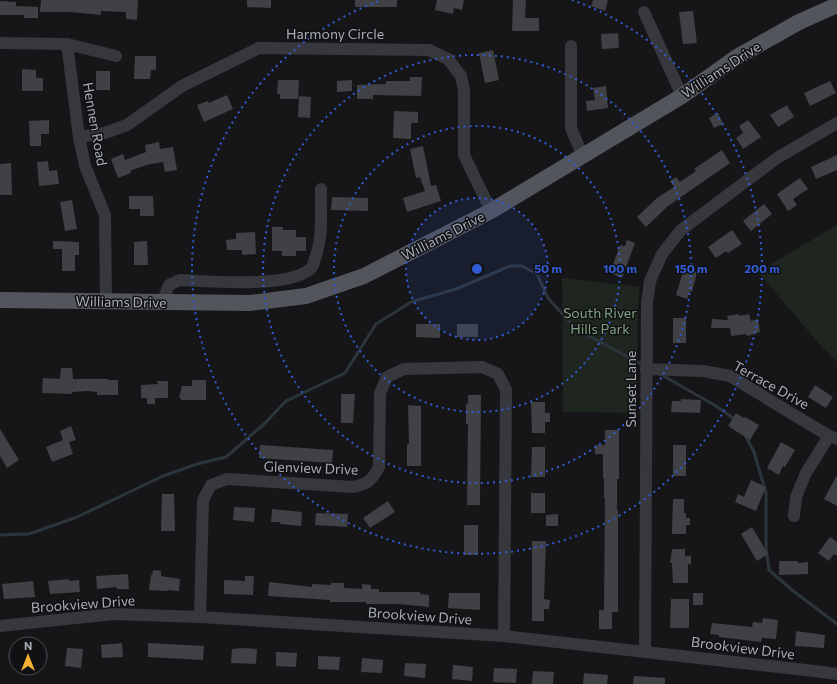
<svg xmlns="http://www.w3.org/2000/svg" width="837" height="684" viewBox="0 0 837 684" font-family="Commissioner,sans-serif">
<rect width="100%" height="100%" fill="#161618"/>
<g fill="#1e261f">
<path d="M837,225V362L820,345L758,272Z"/>
<path d="M562,278L640,287L638,302L637,413L563,412Z"/>
</g>
<g fill="none" stroke-linecap="round" stroke-linejoin="round">
<g stroke="#2c353c" stroke-width="3">
<path d="M660,374L716,406L736,420"/>
<path d="M745,435L754,452L766,493V548L769,570L792,590L837,624"/>
<path d="M0,535L29,534L77,517L163,476L197,464L226,457L263,425L286,401L345,373L376,324L411,302L456,289L510,266H522L537,274L548,298L576,329L643,365"/>
</g>
</g>
<g fill="#404145">
<path d="M41,0H138L137,20L126,19V12L101,11V15L71,12H40Z"/>
<path d="M247,0H271V8L247,7Z"/>
<rect x="355" y="0" width="42" height="7"/>
<path d="M437,0H464L462,10L454,8L453,14L435,10Z"/>
<path d="M513,0H526L525,18H539V31H512Z"/>
<path d="M593,0H608L605,11L591,6Z"/>
<path d="M0,1L16,2V6L38,7V18H24V15H0Z"/>
<path d="M693,11L697,43L683,44L679,12Z"/>
<path d="M618,33L619,48L602,49L601,34Z"/>
<path d="M493,50L499,80L485,83L479,53Z"/>
<path d="M135,56H156V70H151L150,79H134Z"/>
<path d="M22,69L36,70V78H43V91H22Z"/>
<rect x="96" y="71" width="14" height="19"/>
<path d="M410,77H422L421,96L373,95V99H357V85L386,84V81H410Z"/>
<path d="M278,80H299L298,99H280V94H277Z"/>
<path d="M352,80V91L337,92V81Z"/>
<path d="M830,81L836,93L810,106L804,93Z"/>
<path d="M606,86L608,108L587,111L586,101L595,100L593,88Z"/>
<path d="M227,95L233,109L204,122L197,105L208,101L209,103Z"/>
<path d="M299,96L311,97L310,118L298,117Z"/>
<path d="M787,105L794,117L778,127L770,115Z"/>
<path d="M394,111L418,112V123H411V139L393,138Z"/>
<path d="M718,113L723,124L714,128L709,118Z"/>
<path d="M49,120V134H41V146H30L29,121Z"/>
<path d="M748,120L761,137L743,149L736,138L743,133L739,126Z"/>
<path d="M159,142L160,149L173,147L177,170L165,172L163,162L146,165L130,171L131,173L118,178L111,159L123,154L125,160L146,152L145,145Z"/>
<path d="M423,146L431,186L436,185L441,201L407,212L403,198L425,191L420,177L416,178L410,149Z"/>
<path d="M722,150L730,163L668,206L646,227L637,217L657,198L674,187L670,181L676,177L680,182L696,171L694,169Z"/>
<path d="M837,155V170L816,179L811,167Z"/>
<path d="M48,161L49,171L57,170L59,184L39,186L37,162Z"/>
<path d="M11,163L12,195H0V164Z"/>
<path d="M800,178L808,189L793,199L797,205L788,211L777,194Z"/>
<path d="M129,196H153L154,216H140V209H129Z"/>
<path d="M332,197L368,198V211L331,210Z"/>
<path d="M72,200L77,229L65,231L60,202Z"/>
<path d="M764,204L772,214L751,231L743,221Z"/>
<path d="M272,227H283V230H296V237H306V251H296V256H282V251H272Z"/>
<path d="M732,230L742,244L728,253L726,251L716,258L708,247Z"/>
<path d="M255,232L256,254L242,255V250H227L226,240L236,239V233Z"/>
<path d="M627,240L635,243L622,278L610,273L620,245L625,246Z"/>
<path d="M53,241L79,242V255H75V271H62V249H53Z"/>
<path d="M147,241L148,265H134V242Z"/>
<path d="M684,268L697,272L692,292L690,291L687,299L676,295Z"/>
<path d="M739,314V316L749,314L751,321L758,319L760,332L747,336L746,334L731,336L730,328H711L712,319L728,320L727,316Z"/>
<rect x="673" y="318" width="13" height="25"/>
<path d="M416,324H440V338L416,337Z"/>
<rect x="457" y="324" width="21" height="13"/>
<path d="M61,368H72L73,379H108V380H118V395H97V392L87,391L72,392V394L42,393L43,378L60,379Z"/>
<path d="M192,380H206V400H181V398H179L182,386H192Z"/>
<path d="M157,381H168V398H155V404H147V398H141V385L158,384Z"/>
<path d="M815,385L833,397L826,408L808,397Z"/>
<path d="M341,394H355L353,423H341Z"/>
<path d="M468,395H481L480,505H467L468,424H466V404H468Z"/>
<path d="M681,399L701,400L700,413L671,412L672,401H681Z"/>
<path d="M531,402H545V413H550V422H545V433H532Z"/>
<path d="M408,405L421,406V466H407V444H409Z"/>
<path d="M736,413L744,418L745,417L759,425L750,440L728,426Z"/>
<path d="M71,426L76,440L69,442L73,454L52,462L46,447L63,440L60,431Z"/>
<path d="M0,429L19,460L7,468L0,456Z"/>
<path d="M605,430H619V479H617V510H618V612H612V629H599V610H604L605,498H604V478H603V454H595V445H605Z"/>
<path d="M781,442L795,450L785,467L783,466L779,475L767,468Z"/>
<path d="M260,445L333,450L332,463L259,458Z"/>
<rect x="673" y="445" width="13" height="31"/>
<path d="M532,447H545V477H531Z"/>
<path d="M837,475V506L824,499Z"/>
<path d="M751,480L766,487L756,511L735,502L738,494L744,497Z"/>
<rect x="531" y="493" width="14" height="20"/>
<path d="M162,494H174L175,531H161Z"/>
<path d="M673,499H684V513H686V518H690V525H686V534H672Z"/>
<path d="M388,501L395,512L370,528L363,518Z"/>
<path d="M234,507L255,508L254,522L233,520Z"/>
<path d="M272,509L302,512L301,526L280,524V522H271Z"/>
<path d="M316,513L348,514L347,527L315,525Z"/>
<path d="M558,514V526H546V515Z"/>
<rect x="464" y="525" width="14" height="30"/>
<path d="M752,527L768,554L757,561L741,534Z"/>
<path d="M830,537L837,542V556L834,554L829,561L818,553Z"/>
<path d="M532,541H546L544,599L550,600L549,609H544V621H532Z"/>
<path d="M672,549H685V556H691V564H688V583H673L672,563H670Z"/>
<path d="M779,561H798V563L808,562V574L779,575Z"/>
<path d="M153,570L161,571V576L180,579L179,591L168,590V591L149,590L151,575H152Z"/>
<path d="M128,574L129,589H117L116,587L97,589L96,576Z"/>
<path d="M245,576H254L253,595L224,594V580L245,581Z"/>
<path d="M69,579V581L79,580L80,592L50,594L48,581Z"/>
<path d="M33,581L35,597L4,599L2,584Z"/>
<path d="M269,582L312,587V584L331,585V583H344V588L362,589V584L371,585V589H379V592H420V594L429,595V607L399,604H366V602H330V600L268,596Z"/>
<path d="M449,593H480V610L448,608Z"/>
<rect x="693" y="593" width="10" height="12"/>
<path d="M671,599H689V628H670Z"/>
<path d="M763,618L778,620L776,639L762,638L761,642L719,637V635L710,634L712,623L752,627L753,622L762,623Z"/>
<path d="M796,631L825,635L824,648L795,646Z"/>
<path d="M122,643L123,657L102,658L101,645Z"/>
<path d="M148,643L204,646L203,660L148,657Z"/>
<path d="M67,648L83,649L81,668L65,666Z"/>
<path d="M243,648L257,649L256,664L231,663L232,649Z"/>
<path d="M276,652L297,653L296,667L276,666Z"/>
<path d="M318,656L340,657L339,670L318,669Z"/>
<path d="M362,658L383,660L382,673L361,672Z"/>
<path d="M405,663L426,664L425,678L404,676Z"/>
<path d="M453,665L473,667L472,681L452,679Z"/>
<path d="M494,668L517,669L516,683L493,682Z"/>
<path d="M533,671L554,672L553,684H532Z"/>
<path d="M584,673L608,675L607,684H583Z"/>
<path d="M634,676L665,678V684H633Z"/>
</g>
<g fill="none" stroke-linecap="round" stroke-linejoin="round">
<g stroke="#37383d" stroke-width="12">
<path d="M644,12L682,96"/>
<path d="M0,43L67,44L116,56"/>
<path d="M67,44L79,137L85,166L105,215L106,301"/>
<path d="M571,46V128L583,157"/>
<path d="M79,137L105,133L127,125L182,86L259,48L429,50L448,59L461,76L464,90V155L491,211"/>
<path d="M162,302L169,285L180,280C207,281 295,289 312,267C314,265 314,261 315,258C324,236 320,212 321,189"/>
<path d="M646,369L703,371L730,376L829,436L837,439"/>
<path d="M794,516L796,497L806,473L829,436"/>
<path d="M200,617L203,500L211,485L227,479L353,487C368,484 372,480 379,467L380,393L387,377L404,369L482,367L498,374L506,390L504,636"/>
<path d="M0,626L114,614L200,617L504,636L814,671L837,674"/>
<path d="M645,651L647,303L650,281L662,254L681,230L777,158L837,123"/>
</g>
<path stroke="#53555c" stroke-width="16" d="M0,300L250,303L306,296L364,276L491,211L682,96L737,57L799,22L837,5"/>
</g>
<circle cx="477" cy="269" r="71" fill="#325cd3" fill-opacity=".12"/>
<g fill="none" stroke="#325cd3" stroke-width="2" stroke-dasharray="2 4">
<circle cx="477" cy="269" r="71"/>
<circle cx="477" cy="269" r="143"/>
<circle cx="477" cy="269" r="214"/>
<path d="M572 0A285 285 0 1 1 382 0"/>
</g>
<g text-anchor="middle" stroke-width="3" stroke-linejoin="round" paint-order="stroke">
<g font-size="14" fill="#a8adb8" stroke="#111113">
<text x="335" y="39">Harmony Circle</text>
<text transform="translate(721 70) rotate(-33)" y="5">Williams Drive</text>
<text transform="translate(95 124) rotate(80)" y="5">Hennen Road</text>
<text transform="translate(443 236) rotate(-27)" y="5">Williams Drive</text>
<text transform="translate(121 302) rotate(1)" y="5">Williams Drive</text>
<text transform="translate(771 385) rotate(29)" y="5">Terrace Drive</text>
<text transform="translate(631 389) rotate(-90)" y="5">Sunset Lane</text>
<text transform="translate(311 468) rotate(2)" y="5">Glenview Drive</text>
<text transform="translate(83 604) rotate(-4)" y="5">Brookview Drive</text>
<text transform="translate(420 616) rotate(4)" y="5">Brookview Drive</text>
<text transform="translate(743 648) rotate(7)" y="5">Brookview Drive</text>
</g>
<g font-size="14" fill="#7fa381" stroke="#111113">
<text x="600" y="318">South River<tspan x="600" dy="16">Hills Park</tspan></text>
</g>
</g>
<circle cx="477" cy="269" r="6" fill="#325cd3" stroke="#111113" stroke-width="2"/>
<g font-size="12" text-anchor="middle" font-weight="bold" fill="#325cd3" stroke="#111113" stroke-width="3" stroke-linejoin="round" paint-order="stroke">
<text x="548" y="273">50 m</text>
<text x="620" y="273">100 m</text>
<text x="691" y="273">150 m</text>
<text x="762" y="273">200 m</text>
</g>
<g transform="translate(28 656)"><circle r="19" fill="#111113" stroke="#4d4f55"/>
<path d="M0-3L7 15L0 10L-7 15Z" fill="#f2b134"/>
<text y="-6" font-size="11" font-weight="bold" text-anchor="middle" fill="#a8adb8">N</text>
</g>
</svg>
